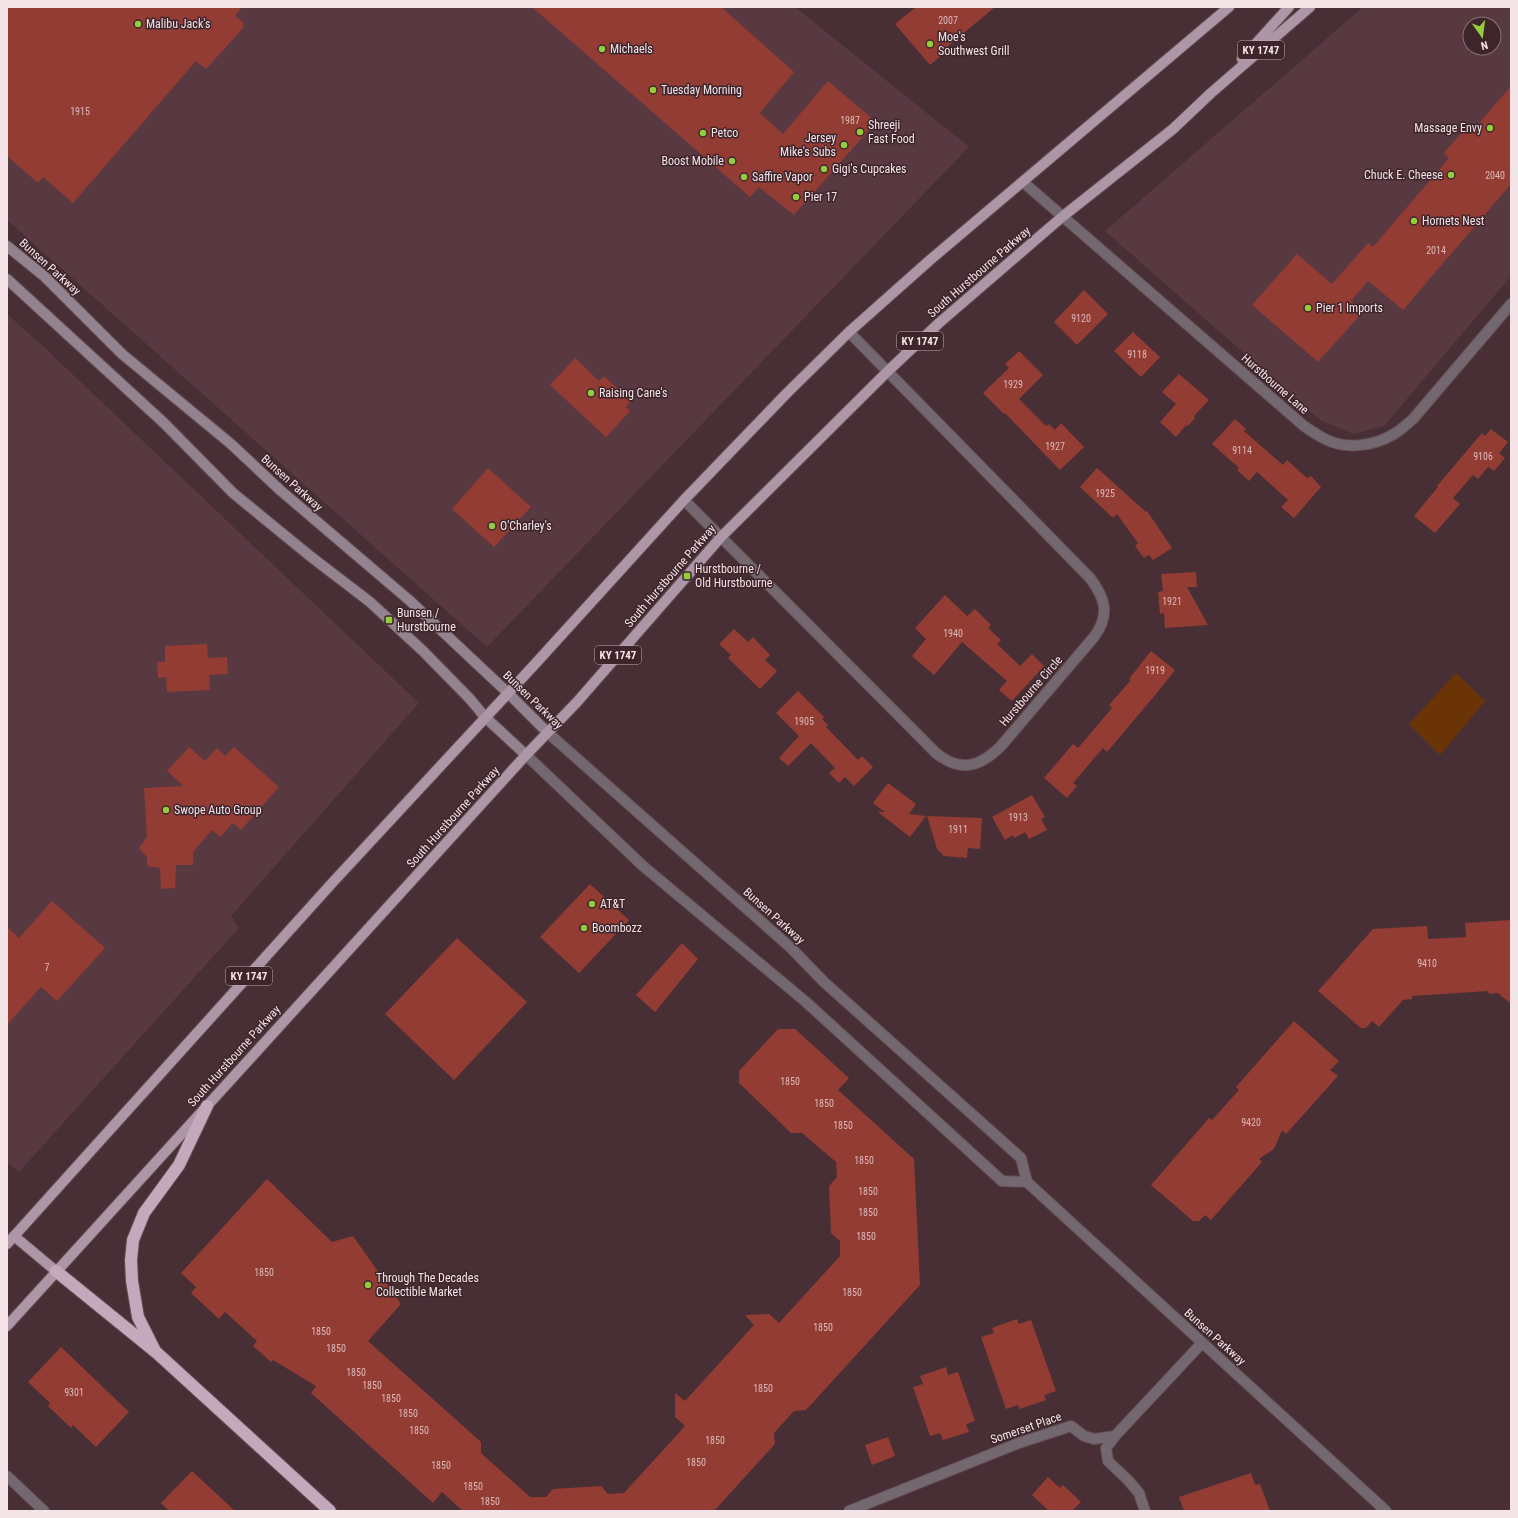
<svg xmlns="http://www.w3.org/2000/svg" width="1518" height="1518" viewBox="0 0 1518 1518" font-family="'Roboto Condensed',sans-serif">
<rect width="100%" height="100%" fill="#482f35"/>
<g fill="#583841" fill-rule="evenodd">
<path d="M7,7H795L969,147L487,647L7,220Z"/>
<path d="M1363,7H1511V276L1384,426L1353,434L1320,420L1105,231ZM1470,24H1494V48H1470Z"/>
<path d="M7,314L45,348L419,703L231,916L239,928L19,1172L7,1163Z"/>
</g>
<path fill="#6b3406" d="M1456,673L1485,701L1440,755L1409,724Z"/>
<g fill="#933c34">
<path d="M7,7H242L235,16L243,22V28L206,69L196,61L73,203L43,177L38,183L7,156Z"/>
<path d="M532,7H721L794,72L760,113L783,134L828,81L876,122L794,215L759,187L750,197Z"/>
<path d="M916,7H995L948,46L950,48L930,65L895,24Z"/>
<path d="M1511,86V184L1403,310L1368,281L1351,301L1363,312L1318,362L1252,305L1297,254L1332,284L1368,243L1373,247L1449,158L1444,153L1470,123L1475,128Z"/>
<path d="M1084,290L1108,314L1077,345L1054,322Z"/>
<path d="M1133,332L1160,357L1141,377L1114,351Z"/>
<path d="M1019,351L1043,375L1019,399L1046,426L1049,424L1055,430L1061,423L1084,447L1060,470L1005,413L1004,414L983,393L1009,368L1005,364Z"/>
<path d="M575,358L599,381L604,376L631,401L626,407L630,411L606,437L550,385Z"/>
<path d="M1179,374L1209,400L1194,416L1195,418L1188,426L1186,425L1176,437L1160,422L1176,404L1162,392Z"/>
<path d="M1235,419L1246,429L1244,431L1283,465L1287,460L1307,478L1311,476L1321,487L1294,518L1281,507L1288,500L1257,472L1249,481L1237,470L1239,468L1212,444Z"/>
<path d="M1491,429L1508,442L1499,453L1505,458L1494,471L1488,467L1478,479L1473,475L1453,498L1460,504L1435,533L1414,516L1438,487L1437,486L1482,433L1485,436Z"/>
<path d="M488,468L531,507L494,547L452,509Z"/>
<path d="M1097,468L1146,512L1147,511L1172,548L1153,560L1149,555L1144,558L1135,546L1138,543L1117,514L1113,518L1080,487Z"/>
<path d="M1196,572L1197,587H1187L1208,625L1165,628L1164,613L1160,614L1158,592L1163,591L1161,574Z"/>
<path d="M945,595L967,616L975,609L991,625L988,628L1001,640L997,644L1020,666L1032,654L1044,666L1012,701L999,690L1007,681L962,642L934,675L912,656L926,639L915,628Z"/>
<path d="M734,629L748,642L753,637L770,655L765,660L777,671L760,689L728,658L731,655L719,644Z"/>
<path d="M207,644L208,658L227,657L228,674L209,675L210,690L167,692L166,677L158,678L157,662H165V646Z"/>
<path d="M1151,651L1175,670L1156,694L1107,752L1103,748L1073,783L1077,786L1067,798L1044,778L1073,744L1078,748L1112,708L1109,705L1131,680L1129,679Z"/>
<path d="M798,691L824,717L822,719L828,725L826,727L858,760L862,756L873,767L854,786L845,777L839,783L829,773L835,768L811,743L788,766L779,758L799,736L776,713Z"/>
<path d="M189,747L205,761L217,748L225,756L234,747L279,787L241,830L233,823L220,837L212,830L193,852V865H176L175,888L161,889L160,868L147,866V857L139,848L147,837L144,788L183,786L167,771Z"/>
<path d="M888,783L916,804L909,814L926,816L910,837L878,812H885L873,803Z"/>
<path d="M1032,795L1045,817L1041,819L1047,830L1029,839L1025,832L1014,838L1013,835L1005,840L992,817Z"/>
<path d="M927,816L982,818L980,849L968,848L967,858L944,856L937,849Z"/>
<path d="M590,884L629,920L579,973L540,937Z"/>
<path d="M52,901L105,948L57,1001L41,987L7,1025V927L19,938Z"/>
<path d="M1511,920V1004L1498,993L1489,994L1488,991L1412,996V999L1403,1000L1379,1027L1372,1021L1366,1028H1361L1318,991L1373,929L1427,926L1428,939L1466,937L1465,923Z"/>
<path d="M457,938L527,1002L454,1080L385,1014Z"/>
<path d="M682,943L698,959L655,1012L636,995Z"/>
<path d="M1294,1021L1339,1061L1330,1070L1338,1076L1286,1134L1282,1130L1274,1149L1259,1159L1262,1162L1211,1220L1205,1215L1199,1221H1193L1151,1185L1209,1118L1212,1120L1239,1090L1236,1087Z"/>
<path d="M778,1029H795L849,1078L838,1090L914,1159L920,1285L806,1410L794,1411L774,1433L775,1444L714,1511H463L442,1492L433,1503L311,1393L316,1386L273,1360L271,1362L253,1346L257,1341L225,1312L219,1319L191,1293L196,1287L181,1273L267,1179L332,1242L353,1236L401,1304L368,1341L481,1442V1453L530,1497H546L553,1489L601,1486L608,1494L624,1493L685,1426L675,1417V1393L685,1401L754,1325L745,1315L769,1314L779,1323L840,1256V1241L831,1233L829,1186L837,1177L836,1162L802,1133H791L739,1083V1071Z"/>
<path d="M1017,1319L1019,1324L1031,1320L1056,1391L1044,1395L1046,1400L1020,1409L1018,1405L1006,1409L981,1337L994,1333L992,1328Z"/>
<path d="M61,1347L129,1412L96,1447L73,1425L71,1428L48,1406L50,1403L28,1382Z"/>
<path d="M946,1367L948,1375L958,1372L975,1421L966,1424L969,1432L943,1440L940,1433L930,1436L913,1387L923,1384L920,1376Z"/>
<path d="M888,1437L895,1456L872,1465L865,1445Z"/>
<path d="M192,1471L235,1511H169L161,1503Z"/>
<path d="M1251,1473L1255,1485L1260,1484L1270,1511H1184L1179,1497Z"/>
<path d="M1048,1477L1060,1488L1063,1485L1081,1502L1072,1511H1049L1032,1495Z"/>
</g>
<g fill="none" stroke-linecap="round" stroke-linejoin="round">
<g stroke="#644c51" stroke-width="12">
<g id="street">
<path d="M1023,182L1304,426C1310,430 1317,435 1325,439C1346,450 1374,446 1394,434C1401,430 1407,424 1413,419L1511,304"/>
<path d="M684,500L937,754C962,773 981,766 1001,746L1094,637C1110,615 1106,599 1090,578L849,332"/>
<path d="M547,732L791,948L824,982L1021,1158L1027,1182L1386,1511"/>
<path d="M526,755L643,866L806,1002L1002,1181L1027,1182"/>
<path d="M1115,1436L1106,1448L1108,1461L1128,1480L1139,1493L1145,1511"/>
<path d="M7,1476L44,1511"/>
<path d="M849,1511L1019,1443L1071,1426L1084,1436L1094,1439L1115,1436L1202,1343"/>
</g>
</g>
<g stroke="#644c51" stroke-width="12">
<g id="secondary">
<path d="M7,246L44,276L122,354L231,444L280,490L409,600L508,693L547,732"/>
<path d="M7,279L164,423L233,493L310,556L370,602L423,651L470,699L485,717L526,755"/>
</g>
</g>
<g stroke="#644c51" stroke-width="12">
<g id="primary">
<path d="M1242,59L1289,7"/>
<path d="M14,1236L56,1271"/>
<path d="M7,1244L333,882L536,663L684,500L787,393L849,332L930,260L1229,7"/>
<path d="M7,1326L526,755L577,702L721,537L888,371L939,323L1062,217L1173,129L1211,93L1310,7"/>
</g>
</g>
<g stroke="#644c51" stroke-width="14">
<g id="highway">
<path d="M56,1271L157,1353L330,1511"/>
<path d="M154,1349L138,1317L132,1281L131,1260L133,1240L144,1213L179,1165L207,1106"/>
</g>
</g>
<use href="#street" stroke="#73686f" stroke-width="10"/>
<use href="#secondary" stroke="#93838e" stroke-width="10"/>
<use href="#primary" stroke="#ad97a6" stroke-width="10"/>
<use href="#highway" stroke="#c3a9bb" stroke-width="12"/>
</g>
<g fill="#95cc3b" stroke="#3d252b" stroke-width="1.5">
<circle cx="138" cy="24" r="4"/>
<circle cx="930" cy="44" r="4"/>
<circle cx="602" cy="49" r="4"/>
<circle cx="653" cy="90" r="4"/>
<circle cx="1490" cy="128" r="4"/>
<circle cx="860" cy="132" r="4"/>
<circle cx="703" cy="133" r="4"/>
<circle cx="844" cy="145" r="4"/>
<circle cx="732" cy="161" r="4"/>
<circle cx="824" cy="169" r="4"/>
<circle cx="1451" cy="175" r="4"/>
<circle cx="744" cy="177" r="4"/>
<circle cx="796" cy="197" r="4"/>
<circle cx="1414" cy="221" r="4"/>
<circle cx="1308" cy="308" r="4"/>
<circle cx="591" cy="393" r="4"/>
<circle cx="492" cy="526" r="4"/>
<rect x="683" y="572" width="8" height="8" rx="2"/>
<rect x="385" y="616" width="8" height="8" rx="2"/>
<circle cx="166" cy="810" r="4"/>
<circle cx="592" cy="904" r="4"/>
<circle cx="584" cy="928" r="4"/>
<circle cx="368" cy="1285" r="4"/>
</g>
<g text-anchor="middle" stroke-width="3" stroke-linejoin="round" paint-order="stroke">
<g font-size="10" fill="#dcb9ba">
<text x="948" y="24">2007</text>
<text x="80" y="115">1915</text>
<text x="850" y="124">1987</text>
<text x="1495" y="179">2040</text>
<text x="1436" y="254">2014</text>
<text x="1081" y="322">9120</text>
<text x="1137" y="358">9118</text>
<text x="1013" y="388">1929</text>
<text x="1055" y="450">1927</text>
<text x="1242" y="454">9114</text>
<text x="1483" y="460">9106</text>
<text x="1105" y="497">1925</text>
<text x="1172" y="605">1921</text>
<text x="953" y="637">1940</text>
<text x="1155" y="674">1919</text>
<text x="804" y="725">1905</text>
<text x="1018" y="821">1913</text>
<text x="958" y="833">1911</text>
<text x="1427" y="967">9410</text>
<text x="47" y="971">7</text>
<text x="790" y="1085">1850</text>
<text x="824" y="1107">1850</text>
<text x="1251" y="1126">9420</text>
<text x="843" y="1129">1850</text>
<text x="864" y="1164">1850</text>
<text x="868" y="1195">1850</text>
<text x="868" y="1216">1850</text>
<text x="866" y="1240">1850</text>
<text x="264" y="1276">1850</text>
<text x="852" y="1296">1850</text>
<text x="823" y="1331">1850</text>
<text x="321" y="1335">1850</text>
<text x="336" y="1352">1850</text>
<text x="356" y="1376">1850</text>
<text x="372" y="1389">1850</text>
<text x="763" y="1392">1850</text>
<text x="74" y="1396">9301</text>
<text x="391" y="1402">1850</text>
<text x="408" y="1417">1850</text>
<text x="419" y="1434">1850</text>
<text x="715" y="1444">1850</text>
<text x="696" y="1466">1850</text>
<text x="441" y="1469">1850</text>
<text x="473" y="1490">1850</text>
<text x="490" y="1505">1850</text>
</g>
<g fill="#3d252b" stroke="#bdaaaf" stroke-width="1">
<rect x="1238" y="41" width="46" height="18" rx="3"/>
<rect x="897" y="332" width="46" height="18" rx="3"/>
<rect x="595" y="646" width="46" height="18" rx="3"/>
<rect x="226" y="967" width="46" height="18" rx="3"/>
</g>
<g font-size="11" font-weight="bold" fill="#f4e3e7">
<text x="1261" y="54">KY 1747</text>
<text x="920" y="345">KY 1747</text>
<text x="618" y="659">KY 1747</text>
<text x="249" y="980">KY 1747</text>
</g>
<g font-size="12" fill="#f4e3e7" stroke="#3d252b" text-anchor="start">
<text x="146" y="28">Malibu Jack's</text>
<text x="938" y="41">Moe's<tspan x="938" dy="14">Southwest Grill</tspan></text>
<text x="610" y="53">Michaels</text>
<text x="661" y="94">Tuesday Morning</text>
<text x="868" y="129">Shreeji<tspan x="868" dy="14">Fast Food</tspan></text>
<text x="1482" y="132" text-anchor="end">Massage Envy</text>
<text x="711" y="137">Petco</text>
<text x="836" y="142" text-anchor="end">Jersey<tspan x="836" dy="14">Mike's Subs</tspan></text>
<text x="724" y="165" text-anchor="end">Boost Mobile</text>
<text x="832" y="173">Gigi's Cupcakes</text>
<text x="1443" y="179" text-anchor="end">Chuck E. Cheese</text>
<text x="752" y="181">Saffire Vapor</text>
<text x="804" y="201">Pier 17</text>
<text x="1422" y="225">Hornets Nest</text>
<text x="1316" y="312">Pier 1 Imports</text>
<text x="599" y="397">Raising Cane's</text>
<text x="500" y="530">O'Charley's</text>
<text x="695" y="573">Hurstbourne /<tspan x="695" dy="14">Old Hurstbourne</tspan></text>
<text x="397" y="617">Bunsen /<tspan x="397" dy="14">Hurstbourne</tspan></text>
<text x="174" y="814">Swope Auto Group</text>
<text x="600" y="908">AT&amp;T</text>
<text x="592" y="932">Boombozz</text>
<text x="376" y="1282">Through The Decades<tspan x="376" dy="14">Collectible Market</tspan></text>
</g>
<g font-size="12" fill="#f4e3e7" stroke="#3d252b">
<text transform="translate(50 267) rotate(42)" y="4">Bunsen Parkway</text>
<text transform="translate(979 272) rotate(-41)" y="4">South Hurstbourne Parkway</text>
<text transform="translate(1275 384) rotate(41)" y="4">Hurstbourne Lane</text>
<text transform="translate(292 483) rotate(42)" y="4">Bunsen Parkway</text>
<text transform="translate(670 576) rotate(-49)" y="4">South Hurstbourne Parkway</text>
<text transform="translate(1031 691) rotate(-49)" y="4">Hurstbourne Circle</text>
<text transform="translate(533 700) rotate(44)" y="4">Bunsen Parkway</text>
<text transform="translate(453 817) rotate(-48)" y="4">South Hurstbourne Parkway</text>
<text transform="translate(774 916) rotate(42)" y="4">Bunsen Parkway</text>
<text transform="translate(234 1056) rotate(-48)" y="4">South Hurstbourne Parkway</text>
<text transform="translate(1215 1337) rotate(42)" y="4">Bunsen Parkway</text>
<text transform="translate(1026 1428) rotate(-19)" y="4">Somerset Place</text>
</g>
</g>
<rect width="1518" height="1518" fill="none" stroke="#f4e3e7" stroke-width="16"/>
<g transform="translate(1482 36) rotate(166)"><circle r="19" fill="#3d252b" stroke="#867176"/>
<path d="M0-3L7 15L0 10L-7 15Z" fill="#95cc3b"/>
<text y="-6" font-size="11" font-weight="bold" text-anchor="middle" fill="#f4e3e7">N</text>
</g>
</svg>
